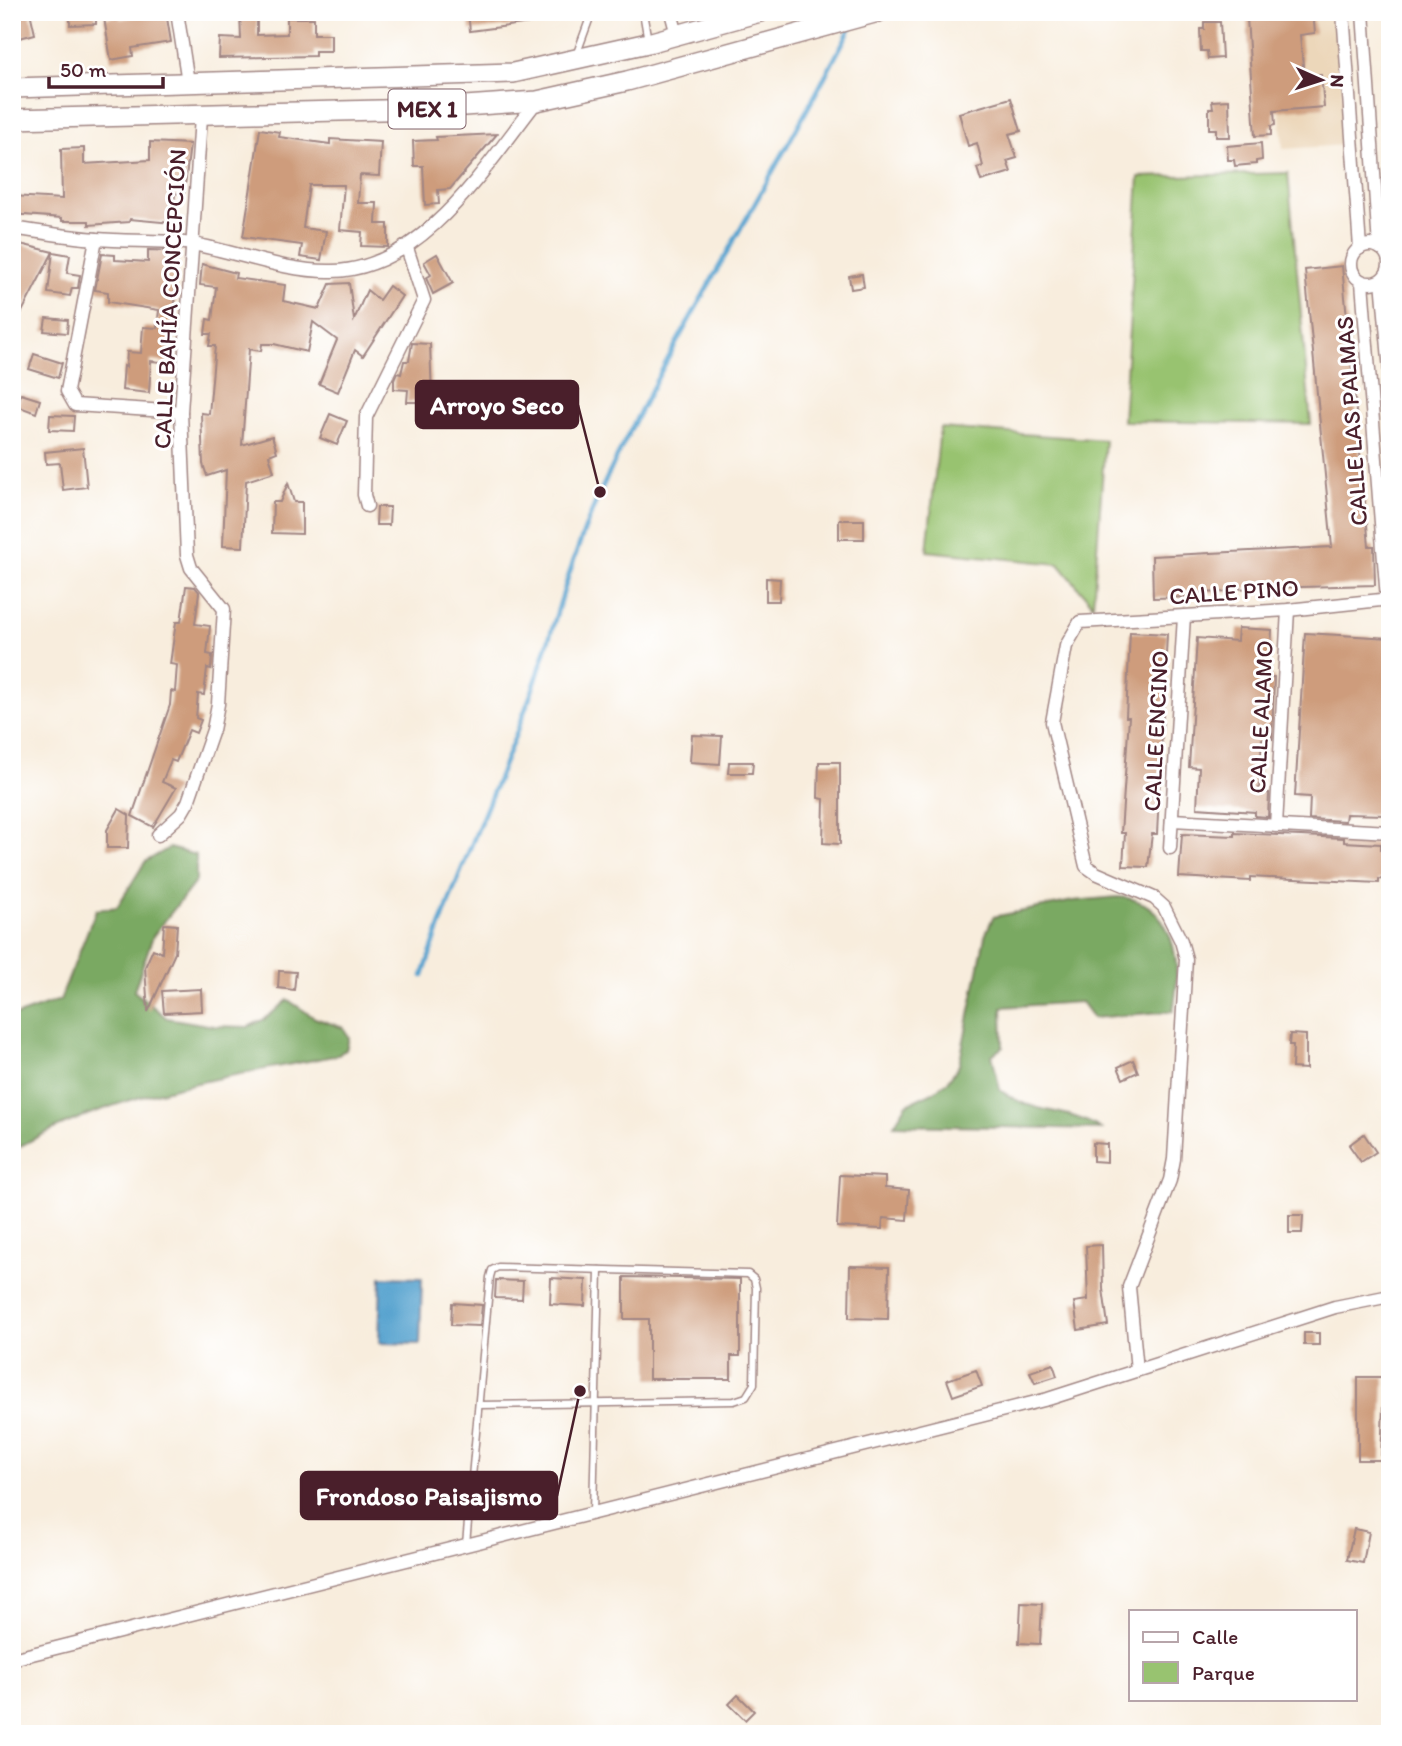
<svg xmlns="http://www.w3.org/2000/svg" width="1402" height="1746" viewBox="0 0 1402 1746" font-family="Itim,sans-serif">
<rect width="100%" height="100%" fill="#fff"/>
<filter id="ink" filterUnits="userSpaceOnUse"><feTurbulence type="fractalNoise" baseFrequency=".0143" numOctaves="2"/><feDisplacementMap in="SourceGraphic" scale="14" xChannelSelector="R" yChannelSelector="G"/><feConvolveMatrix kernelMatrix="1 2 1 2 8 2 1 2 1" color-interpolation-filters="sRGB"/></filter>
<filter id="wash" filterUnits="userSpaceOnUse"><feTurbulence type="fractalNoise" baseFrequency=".00686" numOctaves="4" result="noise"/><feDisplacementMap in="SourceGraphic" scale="28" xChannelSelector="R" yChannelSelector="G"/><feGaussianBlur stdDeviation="1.57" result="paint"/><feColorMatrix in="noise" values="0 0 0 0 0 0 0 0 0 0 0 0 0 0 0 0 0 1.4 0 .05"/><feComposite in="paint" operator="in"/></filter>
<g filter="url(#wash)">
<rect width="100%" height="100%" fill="#f8eddd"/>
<path fill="#ecd7ba" d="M1271,12H1337L1346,145L1283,149Z"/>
<g fill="#98c370" stroke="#71714e" stroke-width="2">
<path d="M1288,173L1311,424L1123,421L1139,177Z"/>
<path d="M940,428L1105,440L1093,605L1059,564L927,551Z"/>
</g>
<g fill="#7aa962" stroke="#626446" stroke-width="2">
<path d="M169,848L196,855V881L153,936L134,991L167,1018L214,1026L248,1027L265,1019L288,1000L315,1018L344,1028L349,1038L346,1050L334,1056C223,1078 111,1092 12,1151V1017L60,1000L96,910L117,907L145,862Z"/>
<path d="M1118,897C1176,900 1182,965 1173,1011L1093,1018L1081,1002L1002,1007L1003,1047L992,1055L1000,1090C1037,1117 1065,1106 1101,1129L894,1125L907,1104L933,1092L948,1081L959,1065L985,936L993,917L1073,901Z"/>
</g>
<path fill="#56a3cf" stroke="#50617d" stroke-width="2" d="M381,1277L422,1278L420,1344L379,1343Z"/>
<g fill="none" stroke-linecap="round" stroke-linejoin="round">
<path stroke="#56a3cf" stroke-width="4.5" d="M423,976C455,875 501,780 536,680C557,616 573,552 601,490C676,331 772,182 852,25"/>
</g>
<g id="blocks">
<g fill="#ce9c7c">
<path d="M12,12H30L35,34L12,40Z"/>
<path d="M70,12H96V24L70,25Z"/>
<path d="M166,12L171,42L132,48L133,56L111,60L104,18L120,15V19Z"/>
<path d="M240,12H257V35L287,34V18H314V34H331V51H315V56L219,58L220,38L241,39Z"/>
<path d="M468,12H552L553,20L470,31Z"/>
<path d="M1274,12H1313L1315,33L1300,35L1304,76L1321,75L1324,107L1274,111L1275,125L1271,126V135L1255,136L1247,18H1274Z"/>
<path d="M1204,22H1220L1222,58L1208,59L1207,51H1201L1200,29H1204Z"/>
<path d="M1011,98L1021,131L1009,134L1017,158L1007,161L1011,172L981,181L977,168L983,166L977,143L968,146L959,113Z"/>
<path d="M1229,100L1230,137H1216V129H1209V108H1213L1212,101Z"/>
<path d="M260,129L280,132L279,137L330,144V139L381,142L379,176L360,175L358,203H377L376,224H388V247L361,246L362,232L340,230L344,185H309L303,228L326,231L321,260L300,257L302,245L243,237Z"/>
<path d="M497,134L450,189L438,190L439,204L425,205L423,166H414L413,141L437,140L436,137Z"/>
<path d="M150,142L190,144L184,194L175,193L172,223L130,219L129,222L89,225V221H62V218L12,214V196L62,199L61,149L84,148V164L150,160Z"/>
<path d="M1261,143L1262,160L1256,161V164L1235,166L1234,160H1228L1227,146Z"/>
<path d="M12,242L53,252L12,331Z"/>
<path d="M148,250L177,251L173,363L151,361L149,393L122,390L124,366L126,367L127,352L141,353L143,327L157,328L159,310L108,302V292L95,290L102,254L115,255V260L148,262Z"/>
<path d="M53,252L70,255L67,273L80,275L78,288H72L70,296L48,293Z"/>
<path d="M437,254L453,283L433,294L426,278L431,275L424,262Z"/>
<path d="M202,264L236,273L235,278L285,285L283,301L319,309L330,284L349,283L354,320L367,290L379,300L389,286L402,296L363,356L355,350L338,392L319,384L337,340L313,322L307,352L274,344H262L261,351L249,349L242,445L272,436L277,452L269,455L274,472L246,481L243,547L223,546L226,470L207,476L203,464L201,413L209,414L215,346H209L211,334H205L207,319L212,320L216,287L200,285Z"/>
<path d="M1342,266L1369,546H1374L1375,585L1229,589V592L1191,593V597L1153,598L1152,556L1332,547L1305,270Z"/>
<path d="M862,274L864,287L851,289L849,276Z"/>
<path d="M46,318L68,320L67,333L44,331Z"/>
<path d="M412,343L430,344L432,398H425V402H407L408,390L394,389V380L397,373L401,374L404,361H409Z"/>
<path d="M34,354L62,363L58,378L29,369Z"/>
<path d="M21,394L40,400L36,413L17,406Z"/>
<path d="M330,414L347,421L337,445L320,438Z"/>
<path d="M50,415L74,416L73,431L49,430Z"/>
<path d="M83,448L87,487L63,490L60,463L46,464L45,452Z"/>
<path d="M288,483L294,502H302V534L272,533L273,502H280Z"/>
<path d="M377,507H390L389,525H376Z"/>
<rect x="839" y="520" width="25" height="19"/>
<path d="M766,578L780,579L779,601H766Z"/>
<path d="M186,586L195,587L199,592L195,624L210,626L207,654L212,655L211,669L207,668L204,695L198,694L196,718L201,720L196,733L189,730L176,762L171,760L162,782L176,788L153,827L132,816L170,705L171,691L175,692L177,665L170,664L176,622H181Z"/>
<path d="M1238,628L1272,630L1269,677H1274L1272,739H1262L1259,792L1269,793L1268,817L1255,816V812L1197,808L1199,768L1189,767L1197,638L1237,641Z"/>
<path d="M1130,632L1167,634L1157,834H1152L1148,867L1123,866L1125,833H1121L1129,717H1126Z"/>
<path d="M1305,633L1390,638V744L1386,815L1346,814L1345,821L1309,819L1310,797L1295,796Z"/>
<path d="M692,735L722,736L720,764L690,762Z"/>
<path d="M729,762H753L752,773H728Z"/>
<path d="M819,762H840V844L823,843L824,799L818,798Z"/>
<path d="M119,809L129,815L128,848H107V830Z"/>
<path d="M1234,833L1344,838V842L1381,844V850H1390V880L1379,879V883L1250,877V881L1179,877L1182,834L1234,836Z"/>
<path d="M164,924L177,925L175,953L148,1012L145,967L153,949L162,953Z"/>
<path d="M279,971L296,972L294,990L278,988Z"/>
<path d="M201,989L202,1011L164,1013L162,991Z"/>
<path d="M1290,1034L1306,1035V1069L1292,1068L1293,1045H1289Z"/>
<path d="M1133,1060L1138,1072L1123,1079L1118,1067Z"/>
<path d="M1364,1134L1376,1152L1361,1162L1349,1145Z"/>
<path d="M1093,1143L1107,1144V1162L1093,1161Z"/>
<path d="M840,1175L885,1177V1188L909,1190L907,1220L883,1218L882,1229L837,1227Z"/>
<path d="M1289,1215H1303L1302,1233H1289Z"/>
<path d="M1102,1245L1103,1289L1108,1325L1078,1330L1074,1302L1088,1300L1086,1246Z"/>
<path d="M850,1266L889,1267L888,1319L849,1318Z"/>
<path d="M624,1277L740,1279V1356H731V1379H649V1319H624Z"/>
<path d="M551,1278L586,1280L585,1306L550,1304Z"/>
<path d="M496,1280L523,1281L522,1299L495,1298Z"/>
<path d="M452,1303L482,1305L480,1326L451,1325Z"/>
<rect x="1304" y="1333" width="15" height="12"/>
<path d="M1053,1364L1057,1376L1035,1383L1030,1372Z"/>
<path d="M976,1370L982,1386L953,1396L947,1380Z"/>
<path d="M1358,1377H1384L1381,1460H1358Z"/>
<path d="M1354,1529L1369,1532L1363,1563L1347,1560Z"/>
<path d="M1021,1603L1042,1604L1040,1644L1019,1643Z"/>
<path d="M738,1695L754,1711L745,1720L729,1704Z"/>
</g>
</g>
</g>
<g filter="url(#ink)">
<use href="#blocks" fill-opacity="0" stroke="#a18684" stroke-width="2"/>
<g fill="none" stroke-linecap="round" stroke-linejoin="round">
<g stroke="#a18684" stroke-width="9">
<g id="service">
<path d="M643,12L648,41"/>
<path d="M577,53L592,12"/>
<path d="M593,1513L599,1270"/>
<path d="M466,1544L490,1277L492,1270L498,1267L748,1274L754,1279L756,1288L754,1384L746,1397L734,1401L479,1405"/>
</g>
</g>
<g stroke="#a18684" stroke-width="15">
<g id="minor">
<path d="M177,12L188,82"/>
<path d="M671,12L677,35"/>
<path d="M1343,12L1360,248"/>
<path d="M1363,12L1379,247"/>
<path d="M12,228C40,232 68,237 97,239C128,242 161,239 192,244C239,252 284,272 332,271C423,270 487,164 537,101"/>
<path d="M96,239L67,391L75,405L181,412"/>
<circle cx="1370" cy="264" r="19"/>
<path d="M1382,280L1390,371"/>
<path d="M1362,282L1387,599L1390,604"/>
<path d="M367,506L364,495L366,417L424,300L407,248"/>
<path d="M1172,820L1390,832"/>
<path d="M1276,826L1288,610"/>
<path d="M158,835L181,814L188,802L213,730L218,704L224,609L191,568L187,555L181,412L201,117"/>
<path d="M1170,848L1184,616"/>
<path d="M1137,1370L1129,1287L1170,1180L1174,1159L1186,959L1181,941L1164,907L1154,898L1096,873L1086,866L1052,722L1066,646L1080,622L1288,610L1390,599"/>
<path d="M12,1659L1048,1399L1335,1307L1390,1296"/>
</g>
</g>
<g stroke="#a18684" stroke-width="22">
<g id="primary">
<path d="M12,88L513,73L648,43L760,12"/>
<path d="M12,119L422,109L537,101L627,81L878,12"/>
</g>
</g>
<use href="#service" stroke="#fff" stroke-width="6"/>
<use href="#minor" stroke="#fff" stroke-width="12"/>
<use href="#primary" stroke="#fff" stroke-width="19"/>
</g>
</g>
<g text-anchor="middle" stroke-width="6" stroke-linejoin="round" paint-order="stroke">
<rect fill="#fff" stroke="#80626b" stroke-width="2" x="388.5" y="89.5" width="77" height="39" rx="5"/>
<g font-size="23" font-weight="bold" fill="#4a1f2b">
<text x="427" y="117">MEX 1</text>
</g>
<g font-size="24" fill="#4a1f2b" stroke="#fff">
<text transform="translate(170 299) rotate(-87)" y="8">CALLE BAHÍA CONCEPCIÓN</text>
<text transform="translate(1352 421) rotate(-94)" y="8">CALLE LAS PALMAS</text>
<text transform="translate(1234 592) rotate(-4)" y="8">CALLE PINO</text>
<text transform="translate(1261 717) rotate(-87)" y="8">CALLE ALAMO</text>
<text transform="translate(1156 731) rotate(-87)" y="8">CALLE ENCINO</text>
</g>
</g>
<path fill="none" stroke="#4a1f2b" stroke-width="2.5" d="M600 492L578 405M580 1391L557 1496"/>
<g fill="#4a1f2b" stroke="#fff" stroke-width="2.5">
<circle cx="600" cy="492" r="7"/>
<circle cx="580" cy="1391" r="7"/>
</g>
<g fill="#4a1f2b" stroke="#4a1f2b" stroke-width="2.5">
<rect x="416" y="381" width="162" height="47" rx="7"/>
<rect x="301" y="1472" width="256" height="47" rx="7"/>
</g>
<g font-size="26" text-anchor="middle" font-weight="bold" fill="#fff">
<text x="497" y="414">Arroyo Seco</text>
<text x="429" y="1505">Frondoso Paisajismo</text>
</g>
<rect width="1402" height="1746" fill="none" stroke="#fff" stroke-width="42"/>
<rect x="1129" y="1610" width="228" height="91" fill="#ffffff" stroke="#b7a5aa" stroke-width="2"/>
<rect x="1143" y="1632" width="35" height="10" fill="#ffffff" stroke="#b7a5aa" stroke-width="2"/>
<text x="1192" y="1644" font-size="21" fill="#4a1f2b">Calle</text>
<rect x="1143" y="1662" width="35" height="21" fill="#98c370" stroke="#b7a5aa" stroke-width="2"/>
<text x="1192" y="1680" font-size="21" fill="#4a1f2b">Parque</text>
<g transform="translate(1321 80) rotate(93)" stroke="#ffffff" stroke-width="5" paint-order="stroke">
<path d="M0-5L12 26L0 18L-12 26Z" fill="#4a1f2b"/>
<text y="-10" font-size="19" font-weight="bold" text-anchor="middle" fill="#4a1f2b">N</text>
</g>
<path d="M49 77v10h114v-10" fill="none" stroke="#4a1f2b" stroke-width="3.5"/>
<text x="60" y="77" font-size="21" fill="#4a1f2b" stroke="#ffffff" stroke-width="5" paint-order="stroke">50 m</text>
</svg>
